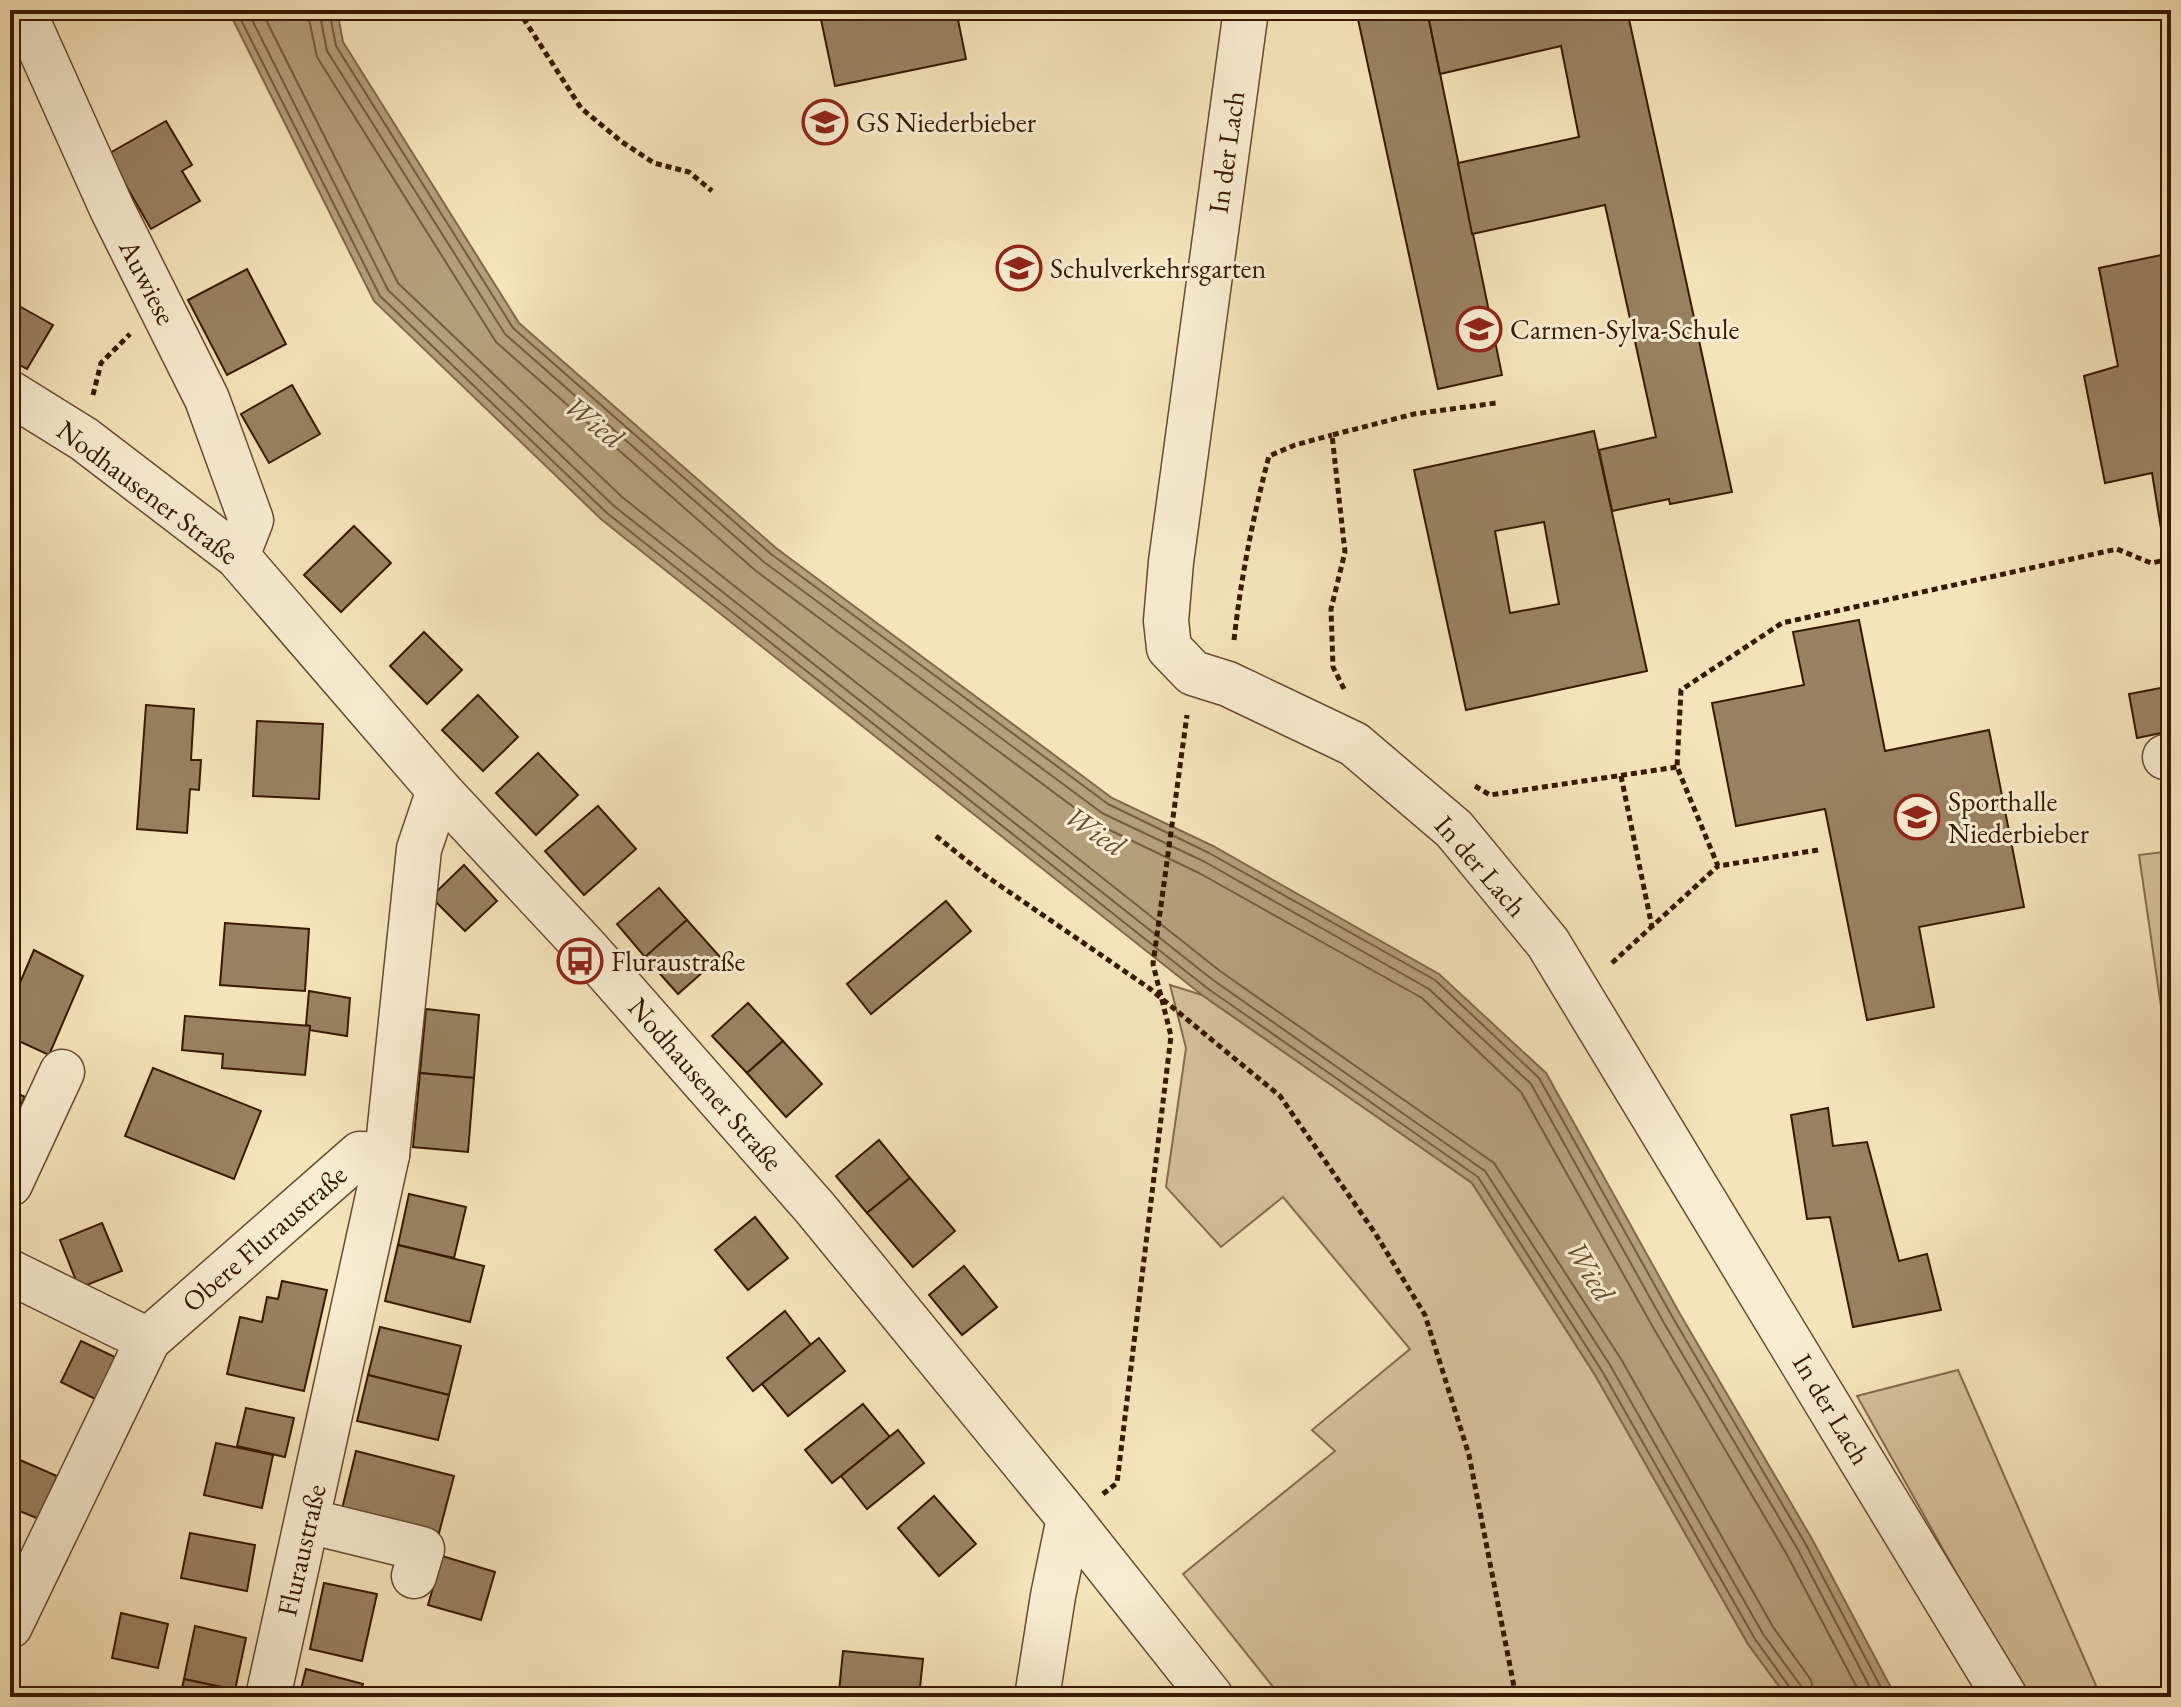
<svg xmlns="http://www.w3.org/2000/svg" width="2181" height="1707" viewBox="0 0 2181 1707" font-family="'EB Garamond',serif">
<rect width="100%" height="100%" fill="#f5e4ba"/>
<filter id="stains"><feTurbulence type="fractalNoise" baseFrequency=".0025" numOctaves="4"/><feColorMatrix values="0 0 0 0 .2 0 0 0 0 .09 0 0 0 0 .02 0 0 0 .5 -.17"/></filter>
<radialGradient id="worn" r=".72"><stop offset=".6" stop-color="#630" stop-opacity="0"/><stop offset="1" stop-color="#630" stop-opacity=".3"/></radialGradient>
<g fill="#d5c19b" stroke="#866c4e" stroke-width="2">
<path d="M2171,851V1075L2139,855Z"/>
<path d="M1170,985L1202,995L1472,1183L1595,1375L1748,1644L1787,1697H1281L1183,1574L1335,1451L1312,1430L1410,1349L1283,1197L1221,1247L1166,1187L1186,1048Z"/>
<path d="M1958,1370L2101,1697H2026L1857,1396Z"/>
</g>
<path fill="#b49f7b" stroke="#82694a" stroke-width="2" d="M228,10H337L343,42L519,323L776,548L1112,798L1213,846L1439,974L1546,1073L1680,1314L1812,1539L1896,1697H1787L1748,1644L1595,1375L1472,1183L1202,995L602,520L374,301Z"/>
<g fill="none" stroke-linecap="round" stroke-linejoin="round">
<g stroke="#755c3e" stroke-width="2">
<path d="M236,10L380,296L607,513L1207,988L1478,1177L1602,1371L1755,1639L1791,1689L1793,1697"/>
<path d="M247,10L388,290L614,506L1213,980L1485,1171L1610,1365L1763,1634L1801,1686L1803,1697"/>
<path d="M261,10L398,283L622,497L1220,971L1494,1163L1621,1359L1773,1627L1811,1680L1815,1697"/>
<path d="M307,10L317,57L496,342L756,571L1095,823L1199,873L1422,998L1521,1092L1654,1329L1786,1553L1862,1697"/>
<path d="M319,10L327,51L505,334L764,562L1102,813L1205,862L1429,989L1531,1084L1664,1323L1797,1548L1875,1697"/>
<path d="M329,10L336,46L513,328L771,554L1108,804L1209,853L1435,980L1539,1078L1673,1318L1805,1543L1886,1697"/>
</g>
</g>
<g fill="#998261" stroke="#361801" stroke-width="2" fill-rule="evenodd">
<path d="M819,10H956L966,59L835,86Z"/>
<path d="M1356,10H1427L1502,375L1438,389Z"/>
<path d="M1427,10H1627L1732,492L1670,504L1669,499L1612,511L1599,450L1656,437L1605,205L1472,234L1458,163L1579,137L1561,46L1440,74Z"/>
<path d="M166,121L192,165L182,171L200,201L151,229L108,154Z"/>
<path d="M2171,253V540L2163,541L2152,473L2105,483L2084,376L2118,366L2099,268Z"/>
<path d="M247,269L286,344L227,375L188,300Z"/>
<path d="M10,301L53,325L27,369L10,360Z"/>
<path d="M292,385L320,434L269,463L241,414Z"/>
<path d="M1594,431L1647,671L1466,710L1414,470ZM1544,522L1559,604L1510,613L1495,531Z"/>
<path d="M354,526L391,563L341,612L304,575Z"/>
<path d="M1859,620L1885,751L1989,730L2024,907L1919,927L1934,1007L1867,1020L1825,809L1736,826L1712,703L1804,685L1793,632Z"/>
<path d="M424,632L462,670L427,704L390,666Z"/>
<path d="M2171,686V731L2137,738L2129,694Z"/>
<path d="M478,695L518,737L483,771L442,730Z"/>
<path d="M146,705L194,709L191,760H201L199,790L190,789L187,833L137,829Z"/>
<path d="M257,721L323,724L319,799L253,796Z"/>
<path d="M538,753L578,795L536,835L496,793Z"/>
<path d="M598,806L636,849L584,895L545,851Z"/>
<path d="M464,865L497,901L465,931L431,897Z"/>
<path d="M659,888L687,920L645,957L617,924Z"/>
<path d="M946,901L971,931L871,1014L847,984Z"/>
<path d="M687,920L720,957L678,994L645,957Z"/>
<path d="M225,923L309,929L305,991L220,985Z"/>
<path d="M34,950L83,976L49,1055L10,1037V1006Z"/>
<path d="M309,991L350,998L347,1036L309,1030L310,1026L306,1025Z"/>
<path d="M748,1003L783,1041L747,1073L712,1036Z"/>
<path d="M426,1009L479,1015L474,1078L420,1073Z"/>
<path d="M185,1016L310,1026L305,1075L222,1068L223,1054L182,1050Z"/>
<path d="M783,1041L822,1084L786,1117L747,1073Z"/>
<path d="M153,1068L261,1111L234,1179L125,1136Z"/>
<path d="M420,1073L474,1078L468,1152L413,1147Z"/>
<path d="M10,1090L25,1097L10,1126Z"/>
<path d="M1828,1108L1833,1146L1867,1142L1899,1261L1927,1254L1941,1310L1853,1327L1830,1217L1807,1219L1791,1115Z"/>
<path d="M879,1140L910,1178L867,1213L836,1176Z"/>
<path d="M910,1178L955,1231L913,1267L867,1213Z"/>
<path d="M409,1194L466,1207L454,1258L398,1245Z"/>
<path d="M755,1217L788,1258L748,1290L715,1250Z"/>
<path d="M102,1223L122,1271L79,1288L60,1240Z"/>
<path d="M398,1245L484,1266L470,1322L385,1301Z"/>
<path d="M964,1266L997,1307L962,1335L929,1295Z"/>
<path d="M282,1281L327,1290L304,1391L227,1374L240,1317L262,1322L267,1297L278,1299Z"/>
<path d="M785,1311L811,1345L753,1391L727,1358Z"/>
<path d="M380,1327L461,1346L449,1395L368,1375Z"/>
<path d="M819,1338L845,1371L788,1416L762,1384Z"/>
<path d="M81,1341L119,1359L99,1401L61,1382Z"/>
<path d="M368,1375L449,1395L438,1440L357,1421Z"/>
<path d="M863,1404L890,1437L832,1483L805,1450Z"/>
<path d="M246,1408L294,1418L285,1457L237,1446Z"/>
<path d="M898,1430L924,1463L867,1509L841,1476Z"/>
<path d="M216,1443L273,1455L262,1508L204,1495Z"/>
<path d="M356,1451L454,1476L439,1533L342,1509Z"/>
<path d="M13,1457L57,1476L39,1519L10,1507V1466Z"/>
<path d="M934,1496L976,1544L939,1576L898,1528Z"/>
<path d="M190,1533L255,1545L247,1591L181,1578Z"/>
<path d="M442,1556L495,1572L481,1620L428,1605Z"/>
<path d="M324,1583L377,1594L362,1661L310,1649Z"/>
<path d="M121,1613L168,1624L158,1668L112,1658Z"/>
<path d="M195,1626L246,1638L235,1690L184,1679Z"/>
<path d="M843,1651L923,1659L919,1697H862L863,1694L839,1692Z"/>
<path d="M306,1669L363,1684L360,1697H299Z"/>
<path d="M184,1679L235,1690L233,1697H180Z"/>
</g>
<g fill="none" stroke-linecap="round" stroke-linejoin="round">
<g stroke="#664b2f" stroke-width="47">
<g id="minor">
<path d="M27,10L29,24L112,209L207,399L251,520L237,556"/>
<path d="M1246,10L1171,562L1166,621L1169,648L1193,673L1228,684L1354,744L1454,829L1548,943L2005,1697"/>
<path d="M10,393L84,439L237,556L439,790L588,950L815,1208L1069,1518L1211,1697"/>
<path d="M2165,757L2171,755"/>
<path d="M10,1184L62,1072"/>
<path d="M10,1272L148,1340"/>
<path d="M308,1521L422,1549L414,1576"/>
<path d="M10,1626L148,1340L360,1154L387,1155"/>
<path d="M268,1697L387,1155L419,849L439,790"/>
<path d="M1037,1697L1053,1596L1069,1518"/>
</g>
</g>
<g stroke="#361801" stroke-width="5" stroke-dasharray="6 4" stroke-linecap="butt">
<path d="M518,10L581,108L622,142L654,163L689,172L712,191"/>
<path d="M93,395L101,363L130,334"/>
<path d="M1234,640C1241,577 1253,517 1269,456L1295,445L1332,435"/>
<path d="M1344,689L1333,667L1331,609L1345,552L1332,435L1414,414L1496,403"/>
<path d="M1621,776L1652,927"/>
<path d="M1475,786L1490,795L1677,767"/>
<path d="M936,836L986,876L1149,988L1280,1096L1375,1233L1425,1315L1469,1455L1516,1697"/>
<path d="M1818,850L1718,866L1677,767L1681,690L1782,623L2117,549L2151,563L2171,559"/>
<path d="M1612,963L1718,866"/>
<path d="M1103,1494L1117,1483L1171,1036L1153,964L1187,715"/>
</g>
<use href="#minor" stroke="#f8edd2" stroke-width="44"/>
</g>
<defs>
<g id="school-ring" transform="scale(2.3)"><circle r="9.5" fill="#f8edd2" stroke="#8f2418" stroke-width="1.5"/><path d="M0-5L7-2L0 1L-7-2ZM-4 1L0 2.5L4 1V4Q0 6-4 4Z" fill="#8f2418"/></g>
<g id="bus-ring" transform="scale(2.3)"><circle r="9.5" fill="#f8edd2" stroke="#8f2418" stroke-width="1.5"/><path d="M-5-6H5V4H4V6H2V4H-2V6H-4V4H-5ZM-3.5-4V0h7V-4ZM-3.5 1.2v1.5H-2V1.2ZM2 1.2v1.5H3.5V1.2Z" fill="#8f2418"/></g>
</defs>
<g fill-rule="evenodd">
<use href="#school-ring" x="825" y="122"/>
<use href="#school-ring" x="1019" y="268"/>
<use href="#school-ring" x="1479" y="329"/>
<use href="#school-ring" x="1917" y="817"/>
<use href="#bus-ring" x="580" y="961"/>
</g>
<g text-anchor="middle" stroke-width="6" stroke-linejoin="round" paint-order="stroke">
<g font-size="28" fill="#361801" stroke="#f8edd2" text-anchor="start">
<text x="856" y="132">GS Niederbieber</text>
<text x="1050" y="278">Schulverkehrsgarten</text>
<text x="1510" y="339">Carmen-Sylva-Schule</text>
<text x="1948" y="811">Sporthalle<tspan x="1948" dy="32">Niederbieber</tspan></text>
<text x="611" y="971">Fluraustraße</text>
</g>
<g font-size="28" fill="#361801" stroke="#f8edd2">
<text transform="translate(1226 152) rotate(-82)" y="10">In der Lach</text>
<text transform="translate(148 282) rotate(63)" y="10">Auwiese</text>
<text transform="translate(148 492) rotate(37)" y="10">Nodhausener Straße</text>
<text transform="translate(1481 866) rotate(49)" y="10">In der Lach</text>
<text transform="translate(706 1084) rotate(49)" y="10">Nodhausener Straße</text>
<text transform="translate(264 1238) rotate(-41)" y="10">Obere Fluraustraße</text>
<text transform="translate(1832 1409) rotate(59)" y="10">In der Lach</text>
<text transform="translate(301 1550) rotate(-77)" y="10">Fluraustraße</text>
</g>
<g font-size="30" font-style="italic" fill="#684e32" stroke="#f8edd2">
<text transform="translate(594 422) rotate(38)" y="10">Wied</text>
<text transform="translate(1095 831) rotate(34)" y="10">Wied</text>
<text transform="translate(1590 1271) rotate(59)" y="10">Wied</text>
</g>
</g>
<rect width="2181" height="1707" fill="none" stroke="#f5e4ba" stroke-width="40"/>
<rect x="12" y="12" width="2157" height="1683" fill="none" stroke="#361801" stroke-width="4"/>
<rect x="20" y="20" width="2141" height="1667" fill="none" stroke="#361801" stroke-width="2"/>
<rect width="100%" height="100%" filter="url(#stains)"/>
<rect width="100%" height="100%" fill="url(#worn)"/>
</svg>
